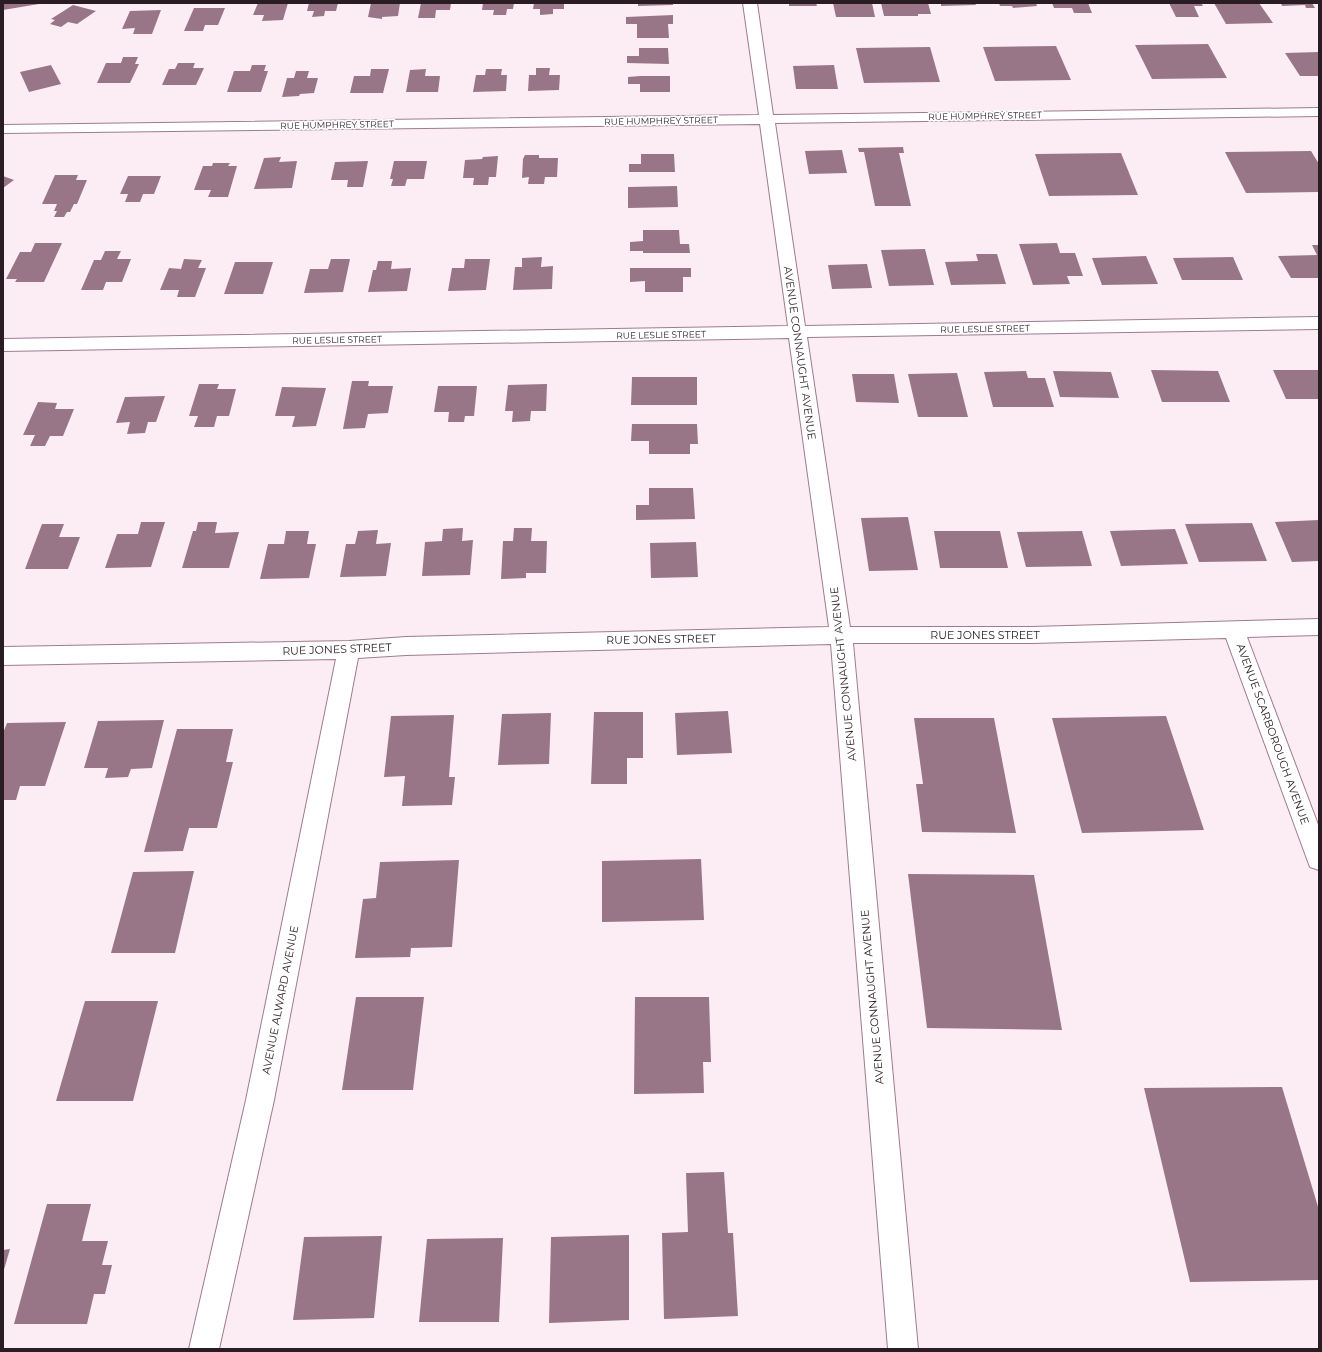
<svg xmlns="http://www.w3.org/2000/svg" width="1322" height="1352" viewBox="0 0 1322 1352" font-family="Montserrat,sans-serif">
<rect width="100%" height="100%" fill="#fcedf4"/>
<g fill="#987687">
<path d="M3,3H39V4L3,10Z"/>
<path d="M258,3H288L283,20L262,21L264,15H253Z"/>
<path d="M309,3H338L336,11H325L324,16L312,17L314,11H307Z"/>
<path d="M371,3H400L398,16L382,17V19L368,17Z"/>
<path d="M421,3H451L450,10H436L435,18H418Z"/>
<path d="M483,3H514L513,9H507L506,15H493L494,10H482Z"/>
<path d="M534,3H564V9H553V14L540,15V9H533Z"/>
<path d="M638,3H673V5L638,6Z"/>
<path d="M789,3H816L817,6H789Z"/>
<path d="M833,3H872L875,17H836Z"/>
<path d="M881,3H928L931,14H918V16H884Z"/>
<path d="M941,3H975L976,5L941,6Z"/>
<path d="M999,3H1036L1037,6L1013,8L1012,6H1000Z"/>
<path d="M1052,3H1088L1092,13H1074L1072,8H1054Z"/>
<path d="M1169,3H1201L1203,6H1194L1199,17H1176Z"/>
<path d="M1214,3H1259L1273,23L1226,24Z"/>
<path d="M1281,3H1312L1315,8H1306L1305,5L1282,6Z"/>
<path d="M73,5L96,11L77,24L68,22L61,27L50,24L55,20L51,19Z"/>
<path d="M194,8H225L218,25H205L203,31H184Z"/>
<path d="M161,10L152,34H133L135,28L122,29L130,11Z"/>
<path d="M673,15V24H668L669,38H637V24H626V17Z"/>
<path d="M1208,44L1227,78L1152,79L1135,45Z"/>
<path d="M1056,46L1071,80L995,81L983,47Z"/>
<path d="M930,47L940,82L864,83L856,48Z"/>
<path d="M639,48H668L669,64L627,63V56H639Z"/>
<path d="M1319,52V76H1300L1285,53Z"/>
<path d="M123,57H138L135,64H139L130,83H97L106,63H121Z"/>
<path d="M178,63H195L193,68H204L196,85H162L169,69H175Z"/>
<path d="M51,65L61,84L29,92L20,72Z"/>
<path d="M252,65H266L264,71H268L261,92H227L234,71H250Z"/>
<path d="M834,65L838,89H796L793,66Z"/>
<path d="M536,68H550L549,75H560L559,90L528,91L529,75H536Z"/>
<path d="M371,69H389L383,93H350L354,76H370Z"/>
<path d="M426,69L425,76H440L438,92H406L410,70Z"/>
<path d="M486,69H502L501,75H507L506,91L473,92L476,75H485Z"/>
<path d="M296,71H309L307,78H318L314,93L300,94L299,96L282,97L287,78H294Z"/>
<path d="M640,76H670V92H640V84H628V77Z"/>
<path d="M903,147L904,153H899L911,206H875L864,152H859L858,148Z"/>
<path d="M842,150L847,173L809,174L805,151Z"/>
<path d="M1311,151L1319,164V192L1246,193L1225,152Z"/>
<path d="M1121,153L1138,195L1049,196L1035,154Z"/>
<path d="M641,154H674L675,172H629V164H641Z"/>
<path d="M525,155H539V158H558L557,177H545L544,184H528L529,177L522,178L523,159Z"/>
<path d="M498,156L496,177H489L488,185H473L474,178H463L465,160L482,159L483,157Z"/>
<path d="M281,157L279,162L297,161L292,188L254,189L264,158Z"/>
<path d="M368,161L363,187H347L348,180H331L335,162Z"/>
<path d="M394,161H427L424,179H407L405,186H391L393,179H390Z"/>
<path d="M213,163H230L228,166H237L228,197H208L211,190H194L203,166H212Z"/>
<path d="M55,175H78L76,180H87L77,204H74L70,212H67L64,217H54L57,211H54L57,204H42Z"/>
<path d="M3,176L14,180L3,188Z"/>
<path d="M128,176H161L154,194H143L140,202H125L128,194H120Z"/>
<path d="M677,186L678,207L628,208V187Z"/>
<path d="M643,230H679L680,244H689L690,253H643V251H630V242L643,241Z"/>
<path d="M35,243H62L44,282H15L17,279H6L20,252H31Z"/>
<path d="M1057,243L1060,253H1075L1083,276H1067L1070,284L1033,285L1019,244Z"/>
<path d="M1312,245H1319V278H1291L1278,256L1317,255Z"/>
<path d="M925,249L934,285L889,286L881,250Z"/>
<path d="M105,251H121L117,259H131L122,282H106L103,290H81L94,260H101Z"/>
<path d="M976,254H997L1006,284L951,285L945,262L978,261Z"/>
<path d="M1146,256L1158,284L1102,285L1092,258Z"/>
<path d="M542,257L541,267L553,266L552,289L513,290L515,267H522V258Z"/>
<path d="M1233,257L1243,280H1182L1173,258Z"/>
<path d="M184,259L202,260L198,268H206L195,297H177L179,290H160L169,268L181,269Z"/>
<path d="M331,259H350L343,292L304,293L310,269H328Z"/>
<path d="M465,259H490L486,290L448,291L452,268H464Z"/>
<path d="M378,261H392L391,269L411,268L407,291L368,292L373,270H376Z"/>
<path d="M235,262H273L263,294H224Z"/>
<path d="M867,264L872,288L832,289L828,265Z"/>
<path d="M630,268H691V277H683V292H645V281L630,282Z"/>
<path d="M1151,370L1218,371L1230,402H1162Z"/>
<path d="M1273,370H1319V399H1286Z"/>
<path d="M1026,371L1028,378H1045L1054,407H993L984,372Z"/>
<path d="M1053,371L1111,372L1119,398L1060,397Z"/>
<path d="M957,373L968,417H918L908,374Z"/>
<path d="M852,374H894L899,403L856,402Z"/>
<path d="M632,377H697V405H631Z"/>
<path d="M352,381H369L368,386H393L388,413L368,414L365,428L343,429Z"/>
<path d="M199,384H219L217,389H236L229,416H217L214,427H194L198,416H189Z"/>
<path d="M547,384L546,411H531L530,421L512,422L513,411H505L508,385Z"/>
<path d="M438,386H477L474,416H465L464,422H448L449,412H434Z"/>
<path d="M282,387L326,388L316,426L292,427L295,416H275Z"/>
<path d="M165,396L156,422H148L145,433L127,434L130,422L116,423L125,397Z"/>
<path d="M38,402L57,403L55,409H74L63,436H50L45,446H30L35,435H23Z"/>
<path d="M632,424H697L698,444H690V454H649V441H631Z"/>
<path d="M649,488H693L695,519L636,520V505H649Z"/>
<path d="M908,517L918,570L869,571L861,518Z"/>
<path d="M1319,520V561L1292,562L1275,522Z"/>
<path d="M141,522H165L151,567L105,568L117,534H138Z"/>
<path d="M198,522H217L215,533L239,532L229,568H182L193,531H196Z"/>
<path d="M1252,523L1267,561L1199,562L1185,524Z"/>
<path d="M42,524H64L59,537H80L68,569H25Z"/>
<path d="M463,528L462,541L473,540L470,575L422,576L425,542L442,541L443,529Z"/>
<path d="M514,528H532L531,541H547L546,573H526V578L501,579L503,541H513Z"/>
<path d="M1175,529L1188,564L1121,566L1110,531Z"/>
<path d="M378,530L376,544L391,543L386,576L340,577L346,544H355L358,531Z"/>
<path d="M286,531H309L307,544H316L309,578L260,579L268,544H284Z"/>
<path d="M934,531H1000L1008,568H940Z"/>
<path d="M1082,531L1092,566L1026,567L1017,532Z"/>
<path d="M696,542L698,577L651,578L650,543Z"/>
<path d="M728,711L732,753L677,755L675,713Z"/>
<path d="M594,712H643V758H627V784H591Z"/>
<path d="M551,713L549,764L498,765L502,714Z"/>
<path d="M454,715L449,777H455L452,805L402,806L405,776L384,777L391,716Z"/>
<path d="M1166,716L1204,830L1082,833L1052,718Z"/>
<path d="M914,718H994L1016,833L922,832L916,784H923Z"/>
<path d="M164,720L152,768L131,769L128,777L105,778L108,768H84L98,721Z"/>
<path d="M66,722L45,786H20L16,800H3V733L7,723Z"/>
<path d="M177,729H233L226,762H233L217,828H189L183,851L144,852Z"/>
<path d="M701,859L704,920L602,922V861Z"/>
<path d="M459,860L452,947L411,948L410,957L355,958L363,899L376,898L380,862Z"/>
<path d="M194,871L175,953H111L133,872Z"/>
<path d="M908,874L1034,875L1062,1030L927,1028Z"/>
<path d="M356,997H424L413,1090H342Z"/>
<path d="M635,997H709L711,1062H703L704,1093L634,1094Z"/>
<path d="M85,1001H158L133,1101H56Z"/>
<path d="M1282,1087L1319,1210V1280L1190,1282L1144,1088Z"/>
<path d="M724,1172L728,1233H733L738,1316L664,1319L662,1233L688,1232L686,1173Z"/>
<path d="M47,1204H91L82,1241H108L102,1265H112L105,1294H94L87,1324H14Z"/>
<path d="M629,1235V1320L549,1323L551,1237Z"/>
<path d="M382,1236L374,1318L293,1320L304,1237Z"/>
<path d="M503,1238L499,1322H419L427,1239Z"/>
<path d="M10,1249L3,1273V1250Z"/>
</g>
<g fill="none" stroke-linecap="round" stroke-linejoin="round">
<g stroke="#9e7c8d" stroke-width="2">
<path id="minor" d="M743,3H757L773,115L1319,108V116L775,123L805,326L1319,317V329L807,337L850,627H1032L1319,619V635L1247,637L1319,827V870L1310,867L1307,859L1226,638L1032,643H853L918,1349H888L831,644L406,655L358,658L274,1100L219,1349H189L246,1100L336,659L3,665V647L349,641L406,637L829,627L789,338L3,351V339L788,326L760,124L3,133V125L759,115Z"/>
</g>
<use href="#minor" fill="#fff" fill-rule="evenodd"/>
</g>
<g text-anchor="middle" stroke-width="3.5" stroke-linejoin="round" paint-order="stroke">
<g font-size="9" fill="#291c22" stroke="#fff">
<text transform="translate(985 116) rotate(-1)" y="3">RUE HUMPHREY STREET</text>
<text transform="translate(661 121) rotate(-1)" y="3">RUE HUMPHREY STREET</text>
<text transform="translate(337 125) rotate(-1)" y="3">RUE HUMPHREY STREET</text>
<text transform="translate(985 329) rotate(-1)" y="3">RUE LESLIE STREET</text>
<text transform="translate(661 335) rotate(-1)" y="3">RUE LESLIE STREET</text>
<text transform="translate(337 340) rotate(-1)" y="3">RUE LESLIE STREET</text>
</g>
<g font-size="11" fill="#291c22" stroke="#fff">
<text transform="translate(800 353) rotate(82)" y="4">AVENUE CONNAUGHT AVENUE</text>
<text x="985" y="639">RUE JONES STREET</text>
<text transform="translate(661 639) rotate(-1)" y="4">RUE JONES STREET</text>
<text transform="translate(337 649) rotate(-2)" y="4">RUE JONES STREET</text>
<text transform="translate(843 674) rotate(-96)" y="4">AVENUE CONNAUGHT AVENUE</text>
<text transform="translate(1273 734) rotate(70)" y="4">AVENUE SCARBOROUGH AVENUE</text>
<text transform="translate(872 997) rotate(-95)" y="4">AVENUE CONNAUGHT AVENUE</text>
<text transform="translate(280 1000) rotate(-79)" y="4">AVENUE ALWARD AVENUE</text>
</g>
</g>
<rect width="1322" height="1352" fill="none" stroke="#291c22" stroke-width="8"/>
</svg>
